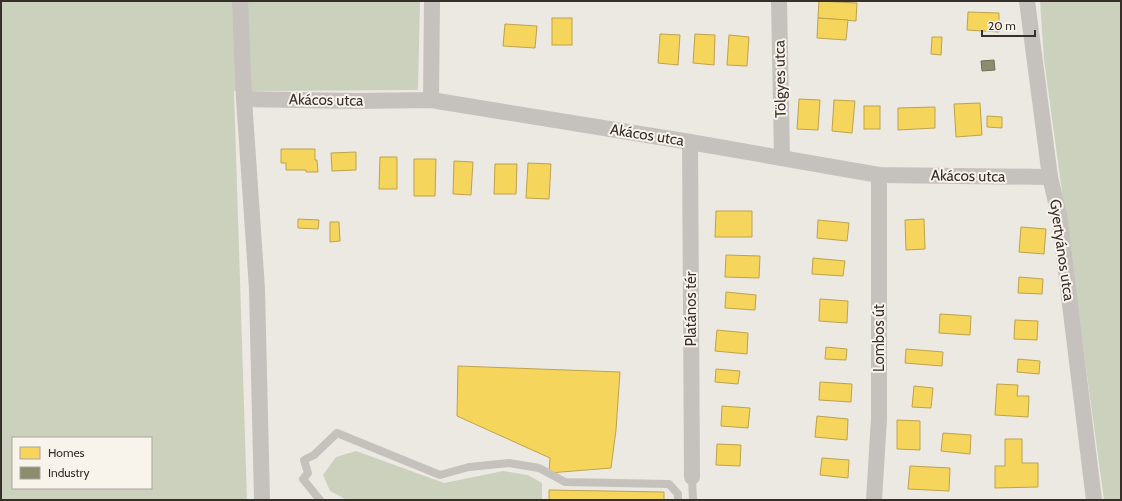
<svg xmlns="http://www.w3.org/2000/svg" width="1122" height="501" viewBox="0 0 1122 501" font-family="Cabin,sans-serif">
<rect width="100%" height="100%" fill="#ece9e3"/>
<g fill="#ccd1be" fill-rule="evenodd">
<path d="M1,1H420L418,90L234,91L247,500H1ZM13,438H151V488H13Z"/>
<path d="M1040,1H1121V500H1104L1044,60Z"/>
<path d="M356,451L444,483L503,471L528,475L542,483V500H347L330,491L323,475L336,457Z"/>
</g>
<g fill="#f6d55c" stroke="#bca34d">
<path d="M819,1L857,3L856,21L818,18Z"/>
<path d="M968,12L999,13V32L967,30Z"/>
<rect x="552" y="18" width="20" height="27"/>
<path d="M818,18L848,20L846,40L817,38Z"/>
<path d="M505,24L537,26L535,48L503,46Z"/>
<path d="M660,34L680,35L678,65L658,63Z"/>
<path d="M695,34L715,35L714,65L693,63Z"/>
<path d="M729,35L749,37L747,66L727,65Z"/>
<path d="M932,37H942L941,55L931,54Z"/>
<path d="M799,99L820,100L818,130L797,129Z"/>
<path d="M834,100L855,101L852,133L832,131Z"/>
<path d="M980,103L982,135L956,137L954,104Z"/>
<rect x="864" y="106" width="16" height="23"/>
<path d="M935,107V128L898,130V108Z"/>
<path d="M987,116L1002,117V128L987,127Z"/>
<path d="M281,149H315V160H317L318,172H306V170H286V163H281Z"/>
<path d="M356,152V170L332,171L331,153Z"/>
<path d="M380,157H397V189H379Z"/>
<path d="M414,159H436L435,196H414Z"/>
<path d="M454,161L473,162L471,195L453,194Z"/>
<path d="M528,163L551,164L549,199L526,198Z"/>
<path d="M495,164H517L516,194H494Z"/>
<path d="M716,211H752V237H715Z"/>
<path d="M298,219L319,220L318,229L298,228Z"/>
<path d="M924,219L925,249L906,250L905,220Z"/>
<path d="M818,220L849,223L847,241L817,238Z"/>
<path d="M330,222H339L340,241L330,242Z"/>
<path d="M1021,227L1046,229L1044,254L1019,252Z"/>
<path d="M726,255L760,256L759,278L725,277Z"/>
<path d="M813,258L845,261L843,276L812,274Z"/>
<path d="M1019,277L1043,279L1042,294L1018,293Z"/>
<path d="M726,292L756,295L755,310L725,308Z"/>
<path d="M820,299L848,301L847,323L819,321Z"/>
<path d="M940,314L971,316L970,335L939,333Z"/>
<path d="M1015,320L1038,321L1037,340L1014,339Z"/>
<path d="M717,330L748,333L747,354L715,351Z"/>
<path d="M826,347L847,349L846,360L825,359Z"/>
<path d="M906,349L943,352L942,366L905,363Z"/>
<path d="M1018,359L1040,361L1039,374L1017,372Z"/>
<path d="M458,366L620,372L616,430L611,468L549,473L550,458L457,416Z"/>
<path d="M716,369L740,371L738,384L715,382Z"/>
<path d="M820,382L852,384L851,402L819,400Z"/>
<path d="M997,384L1018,385L1017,396H1029L1028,417L995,415Z"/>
<path d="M914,386L933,388L931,408L912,407Z"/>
<path d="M722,406L750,408L748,428L721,426Z"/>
<path d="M817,416L848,419L847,440L815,437Z"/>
<path d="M897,420L920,421V450L897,449Z"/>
<path d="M943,433L971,435L970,454L941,451Z"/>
<path d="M1005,439H1022V463H1038V487L995,488V466H1005Z"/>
<path d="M717,444L741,445L740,466L716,465Z"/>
<path d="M822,458L849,460L848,478L820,475Z"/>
<path d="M910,466L950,468L949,491L908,489Z"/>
<path d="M549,490L664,492V500H549Z"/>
</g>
<path fill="#8c8c6e" stroke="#72705a" d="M994,60L995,70L982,71L981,61Z"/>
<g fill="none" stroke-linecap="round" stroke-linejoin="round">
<g stroke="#c5c1bc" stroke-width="8">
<path d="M692,477L693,500"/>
<path d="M320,500L303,479L308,473L304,460L314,455L337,433L440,475L469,467L509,463L539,468L565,482L669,484L678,494V500"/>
</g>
<g stroke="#c5c1bc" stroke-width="16">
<path d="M240,1L244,99L257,289L262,500"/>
<path d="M779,1L782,158"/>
<path d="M1027,1L1050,177L1059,215L1094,500"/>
<path d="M244,99L355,101L431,100L690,142L879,175L1050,177"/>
<path d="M431,100L432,1"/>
<path d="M690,142L692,477"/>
<path d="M874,500L879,418V175"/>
</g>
</g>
<g text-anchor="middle" stroke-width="4" stroke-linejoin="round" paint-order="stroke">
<g font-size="15" fill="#362f2a" stroke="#f8f3eb">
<text transform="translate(780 79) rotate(-91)" y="5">Tölgyes utca</text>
<text transform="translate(326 100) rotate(1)" y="5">Akácos utca</text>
<text transform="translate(647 135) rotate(9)" y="5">Akácos utca</text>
<text transform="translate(968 176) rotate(1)" y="5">Akácos utca</text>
<text transform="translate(1062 250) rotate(82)" y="5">Gyertyános utca</text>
<text transform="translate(691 309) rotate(-90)" y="5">Platános tér</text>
<text transform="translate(879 338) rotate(-90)" y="5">Lombos út</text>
</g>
</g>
<rect width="1122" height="501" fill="none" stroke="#362f2a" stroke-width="4"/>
<rect x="12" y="437" width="140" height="52" fill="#f8f3eb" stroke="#aaa59e"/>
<rect x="20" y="447" width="20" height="12" fill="#f6d55c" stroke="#aaa59e"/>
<text x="48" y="457" font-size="12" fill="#362f2a">Homes</text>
<rect x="20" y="467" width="20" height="12" fill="#8c8c6e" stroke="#aaa59e"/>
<text x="48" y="477" font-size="12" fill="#362f2a">Industry</text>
<path d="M982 30v6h53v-6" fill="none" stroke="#362f2a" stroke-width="2"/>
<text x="988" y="30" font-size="12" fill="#362f2a" stroke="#f8f3eb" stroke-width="3" paint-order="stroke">20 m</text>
</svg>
